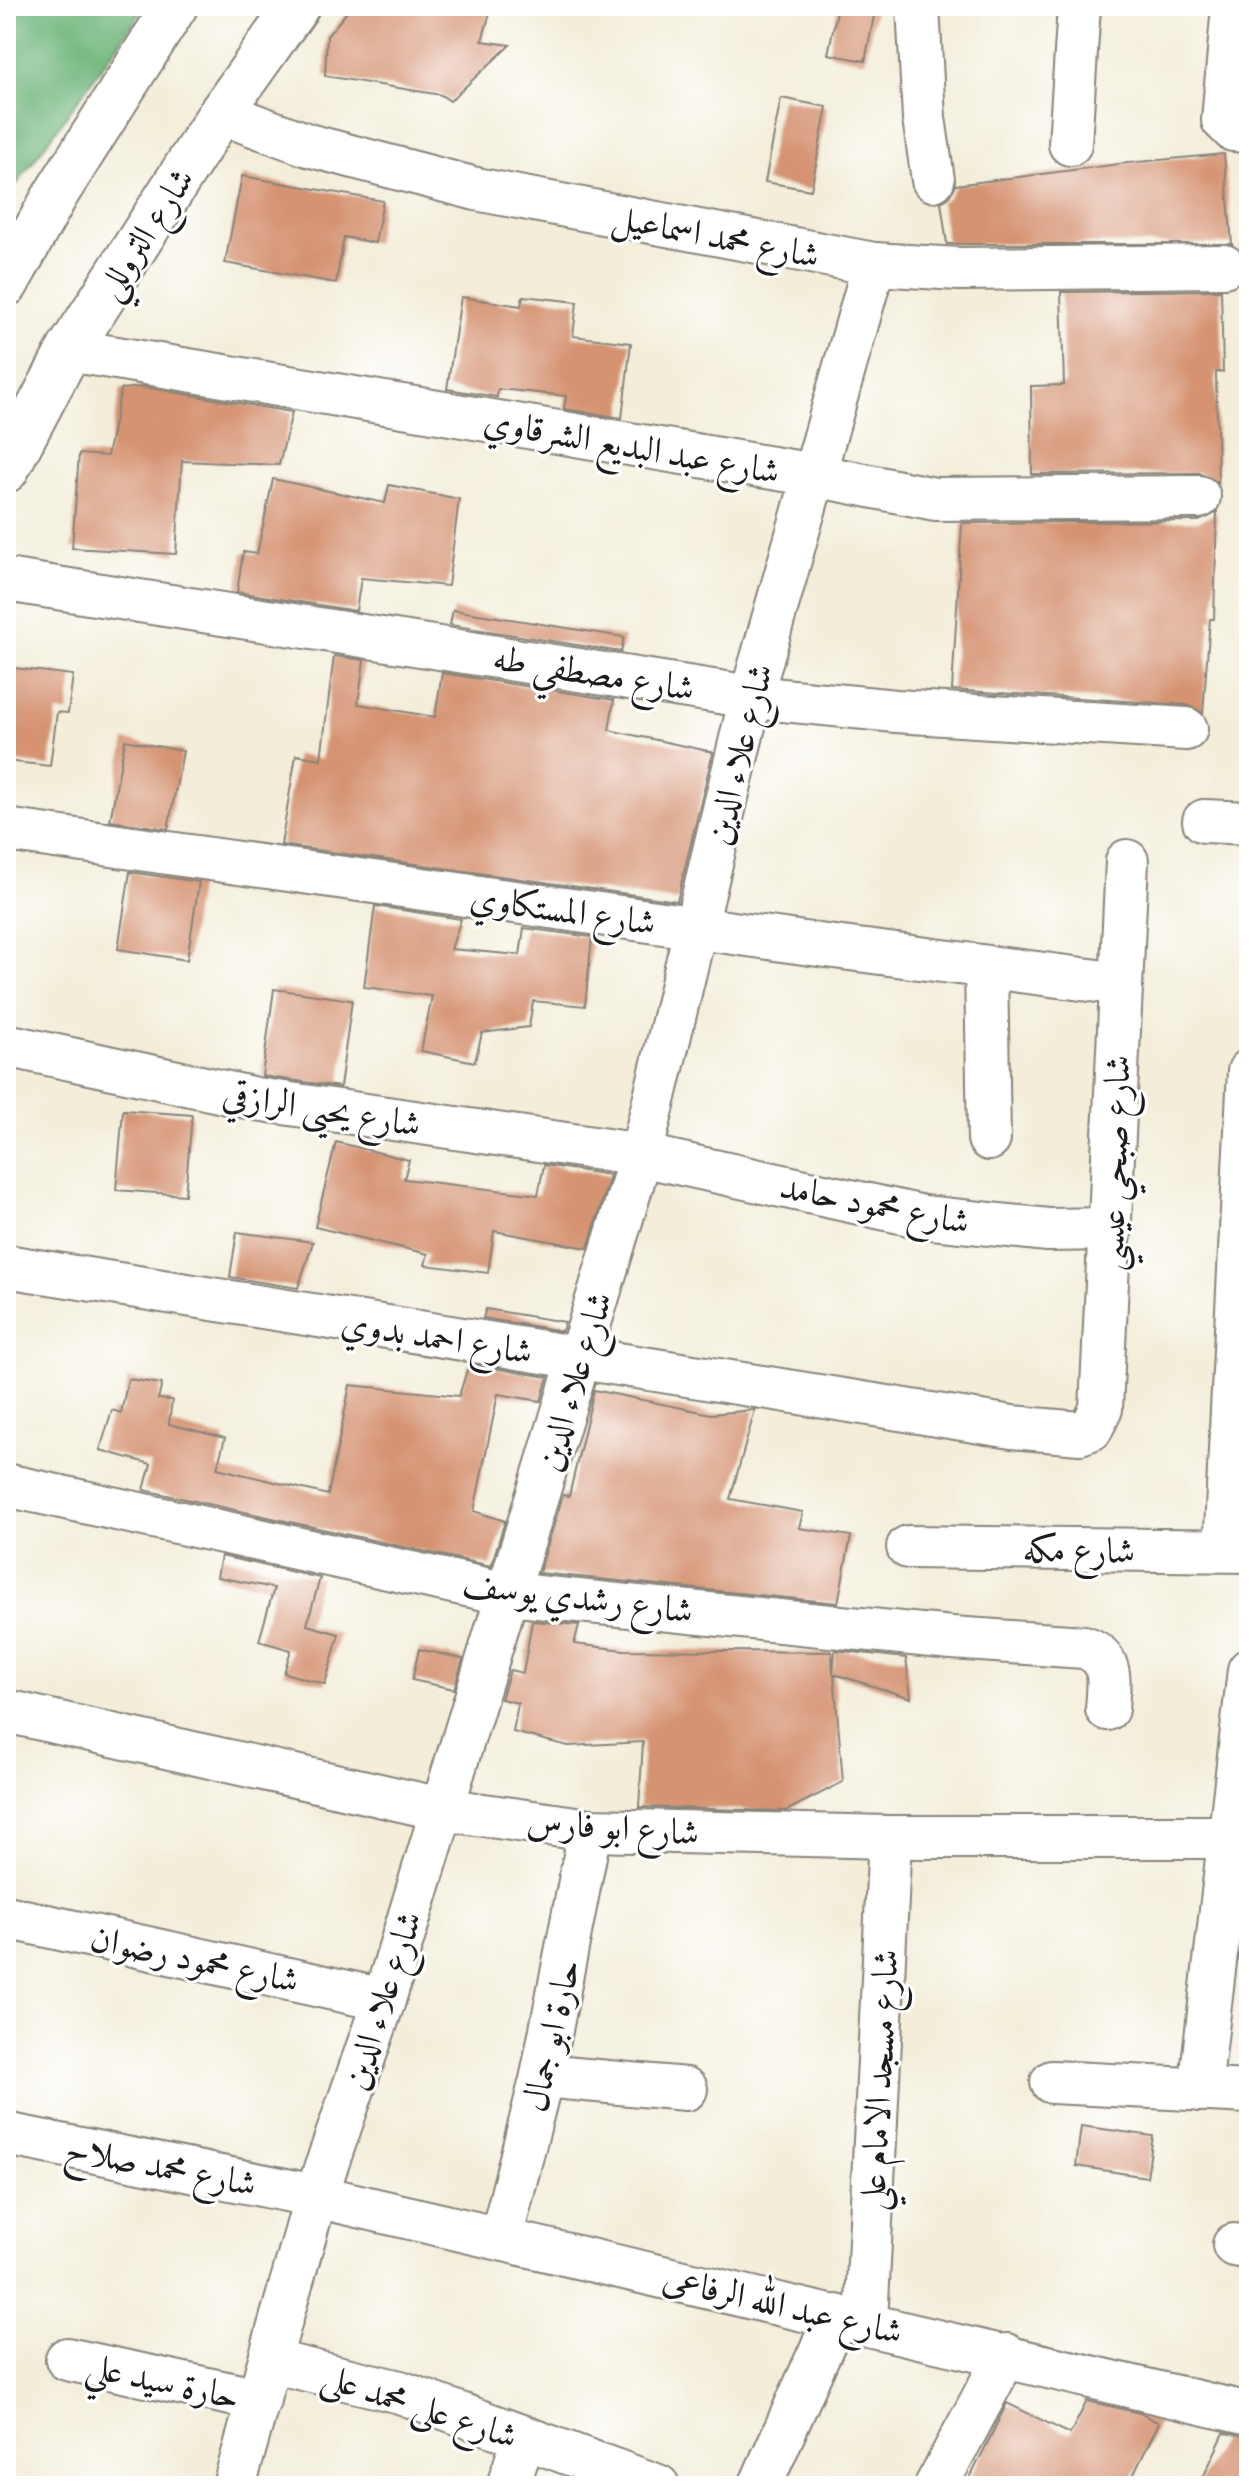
<svg xmlns="http://www.w3.org/2000/svg" width="1255" height="2492" viewBox="0 0 1255 2492" font-family="'EB Garamond',Amiri,serif">
<rect width="100%" height="100%" fill="#fff"/>
<filter id="ink" filterUnits="userSpaceOnUse"><feTurbulence type="fractalNoise" baseFrequency=".0125" numOctaves="2"/><feDisplacementMap in="SourceGraphic" scale="16" xChannelSelector="R" yChannelSelector="G"/><feConvolveMatrix kernelMatrix="1 2 1 2 8 2 1 2 1" color-interpolation-filters="sRGB"/></filter>
<filter id="wash" filterUnits="userSpaceOnUse"><feTurbulence type="fractalNoise" baseFrequency=".006" numOctaves="4" result="noise"/><feDisplacementMap in="SourceGraphic" scale="32" xChannelSelector="R" yChannelSelector="G"/><feGaussianBlur stdDeviation="1.8" result="paint"/><feColorMatrix in="noise" values="0 0 0 0 0 0 0 0 0 0 0 0 0 0 0 0 0 1.4 0 .05"/><feComposite in="paint" operator="in"/></filter>
<g filter="url(#wash)">
<rect width="100%" height="100%" fill="#f3edd9"/>
<path fill="#6fb67b" stroke="#46694c" stroke-width="2" d="M6,6H146L6,199Z"/>
<g id="blocks">
<g fill="#d59372">
<path d="M352,6H492L482,41L510,45L450,101L441,95L325,76L327,36Z"/>
<path d="M838,6H876L865,61L828,54Z"/>
<path d="M781,98L827,107L811,190L765,182Z"/>
<path d="M1224,154L1232,244H947L941,202L948,198L956,185L1127,163Z"/>
<path d="M242,176L383,201L375,243L344,237L336,283L225,263Z"/>
<path d="M1221,290L1223,372H1216L1218,483L1199,473L1032,474L1031,386L1064,385L1061,292Z"/>
<path d="M523,296L577,302L573,336L631,343L622,418L564,409L566,396L498,389L497,397L447,389L461,297L521,306Z"/>
<path d="M143,387L292,412L279,465L182,461L176,554L72,548L79,454L107,456L121,389Z"/>
<path d="M273,479L385,503L389,485L459,499L448,586L361,578L356,611L237,592L243,552L257,554Z"/>
<path d="M1217,512L1214,619H1210L1203,713L1187,705L952,690L962,523L1199,521Z"/>
<path d="M453,610L624,637L621,652L450,625Z"/>
<path d="M334,656L364,660L358,704L435,717L442,673L614,700L609,730L713,752L677,901L281,845L296,755L321,759Z"/>
<path d="M6,667L73,675L68,713L57,712L50,766L6,761Z"/>
<path d="M125,740L183,751L168,829L110,821Z"/>
<path d="M130,872L199,882L187,960L118,949Z"/>
<path d="M375,906L461,919L451,949L520,955L524,928L592,937L585,1006L533,1001L529,1027L482,1033L475,1062L421,1051L432,996L364,987Z"/>
<path d="M274,989L352,1000L340,1087L262,1076Z"/>
<path d="M123,1110L192,1115L185,1195L116,1190Z"/>
<path d="M336,1142L409,1160L404,1179L538,1195L544,1165L610,1175L588,1248L494,1231L488,1273L425,1265L428,1254L315,1227Z"/>
<path d="M237,1232L313,1242L298,1288L230,1277Z"/>
<path d="M486,1309L565,1322L562,1331L483,1318Z"/>
<path d="M469,1364L548,1377L541,1401L498,1394L474,1511L505,1521L491,1566L144,1490L151,1464L100,1450L112,1410L121,1413L128,1379L162,1384L158,1399L172,1400L169,1424L225,1438L217,1468L328,1495L350,1385L459,1396Z"/>
<path d="M594,1390L711,1414L755,1410L730,1499L803,1512L799,1528L851,1536L838,1603L539,1573L563,1495L569,1496Z"/>
<path d="M221,1556L320,1578L307,1625L339,1634L325,1684L284,1673L291,1650L259,1641L274,1588L217,1577Z"/>
<path d="M532,1621L579,1625L574,1644L624,1650L832,1652L833,1673L835,1650L906,1658L911,1698L834,1674L843,1782L786,1811L639,1807L643,1742L568,1746L513,1732L518,1703L501,1699L510,1670L523,1673Z"/>
<path d="M419,1649L463,1659L454,1689L412,1680Z"/>
<path d="M1081,2126L1153,2136L1147,2177L1076,2166Z"/>
<path d="M1087,2401L1140,2413L1159,2423L1128,2486H966L1007,2403L1070,2434Z"/>
<path d="M1224,2433L1249,2437V2486H1199Z"/>
</g>
</g>
</g>
<g filter="url(#ink)">
<use href="#blocks" fill-opacity="0" stroke="#88847a" stroke-width="2"/>
<g fill="none" stroke-linecap="round" stroke-linejoin="round">
<g stroke="#88847a" stroke-width="46">
<g id="street">
<path d="M918,6L924,118L933,180"/>
<path d="M1233,6L1223,120L1233,130L1249,131"/>
<path d="M221,113L308,145L476,189L874,264L959,269L1224,266"/>
<path d="M1070,144L1079,6"/>
<path d="M69,350L814,475L935,499L1199,497"/>
<path d="M6,580L751,697L896,711L1186,729"/>
<path d="M1204,821L1249,823"/>
<path d="M6,830L811,944L1121,984"/>
<path d="M986,967L989,1139"/>
<path d="M6,1045L256,1099L641,1155L923,1217L1048,1230L1111,1229"/>
<path d="M6,1266L1012,1427L1080,1433L1091,1429L1101,1409L1127,861"/>
<path d="M6,1485L508,1594L952,1638L1084,1647C1114,1657 1109,1681 1107,1709"/>
<path d="M908,1547L1249,1551"/>
<path d="M1225,1550L1249,1071"/>
<path d="M6,1711L441,1809L590,1830L890,1837H1231"/>
<path d="M6,1917L384,2000"/>
<path d="M542,2076L686,2089"/>
<path d="M1052,2082L1249,2092"/>
<path d="M1200,2090L1249,1670"/>
<path d="M6,2134L316,2196L1249,2414"/>
<path d="M501,2238L542,2076L590,1830"/>
<path d="M1234,2245L1249,2248"/>
<path d="M866,2323L890,1837"/>
<path d="M67,2359L259,2400"/>
<path d="M270,2361L400,2392L658,2486"/>
<path d="M234,2486L316,2196L384,2000L641,1155L751,697L874,264"/>
<path d="M508,2486L524,2438"/>
<path d="M760,2486L836,2316"/>
<path d="M936,2486L1006,2355"/>
</g>
</g>
<g stroke="#88847a" stroke-width="48">
<g id="secondary">
<path d="M6,284L56,194L175,6"/>
<path d="M6,470L69,350L221,113L297,6"/>
</g>
</g>
<use href="#street" stroke="#fff" stroke-width="42"/>
<use href="#secondary" stroke="#fff" stroke-width="44"/>
</g>
</g>
<g text-anchor="middle" stroke-width="6" stroke-linejoin="round" paint-order="stroke">
<g font-size="36" fill="#1c1c1c" stroke="#fff">
<text transform="translate(144 233) rotate(-57)" y="13">شارع التروللي</text>
<text transform="translate(716 235) rotate(11)" y="13">شارع محمد اسماعيل</text>
<text transform="translate(632 445) rotate(10)" y="13">شارع عبد البديع الشرقاوي</text>
<text transform="translate(594 672) rotate(9)" y="13">شارع مصطفي طه</text>
<text transform="translate(738 754) rotate(-76)" y="13">شارع علاء الدين</text>
<text transform="translate(563 909) rotate(8)" y="13">شارع المستكاوي</text>
<text transform="translate(322 1108) rotate(9)" y="13">شارع يحيى الرازقي</text>
<text transform="translate(1113 1163) rotate(-88)" y="13">شارع صبحي عيسي</text>
<text transform="translate(875 1203) rotate(11)" y="13">شارع محمود حامد</text>
<text transform="translate(437 1336) rotate(9)" y="13">شارع احمد بدوي</text>
<text transform="translate(573 1381) rotate(-73)" y="13">شارع علاء الدين</text>
<text transform="translate(1079 1549) rotate(1)" y="13">شارع مكه</text>
<text transform="translate(578 1596) rotate(7)" y="13">شارع رشدي يوسف</text>
<text transform="translate(613 1826) rotate(4)" y="13">شارع ابو فارس</text>
<text transform="translate(195 1958) rotate(12)" y="13">شارع محمود رضوان</text>
<text transform="translate(381 2000) rotate(-72)" y="13">شارع علاء الدين</text>
<text transform="translate(550 2035) rotate(-77)" y="13">حارة ابو جمال</text>
<text transform="translate(878 2080) rotate(-87)" y="13">شارع مسجد الامام علي</text>
<text transform="translate(161 2165) rotate(11)" y="13">شارع محمد صلاح</text>
<text transform="translate(783 2304) rotate(13)" y="13">شارع عبد الله الرفاعى</text>
<text transform="translate(163 2380) rotate(12)" y="13">حارة سيد علي</text>
<text transform="translate(420 2405) rotate(18)" y="13">شارع على محمد على</text>
</g>
</g>
<rect width="1255" height="2492" fill="none" stroke="#fff" stroke-width="32"/>
</svg>
